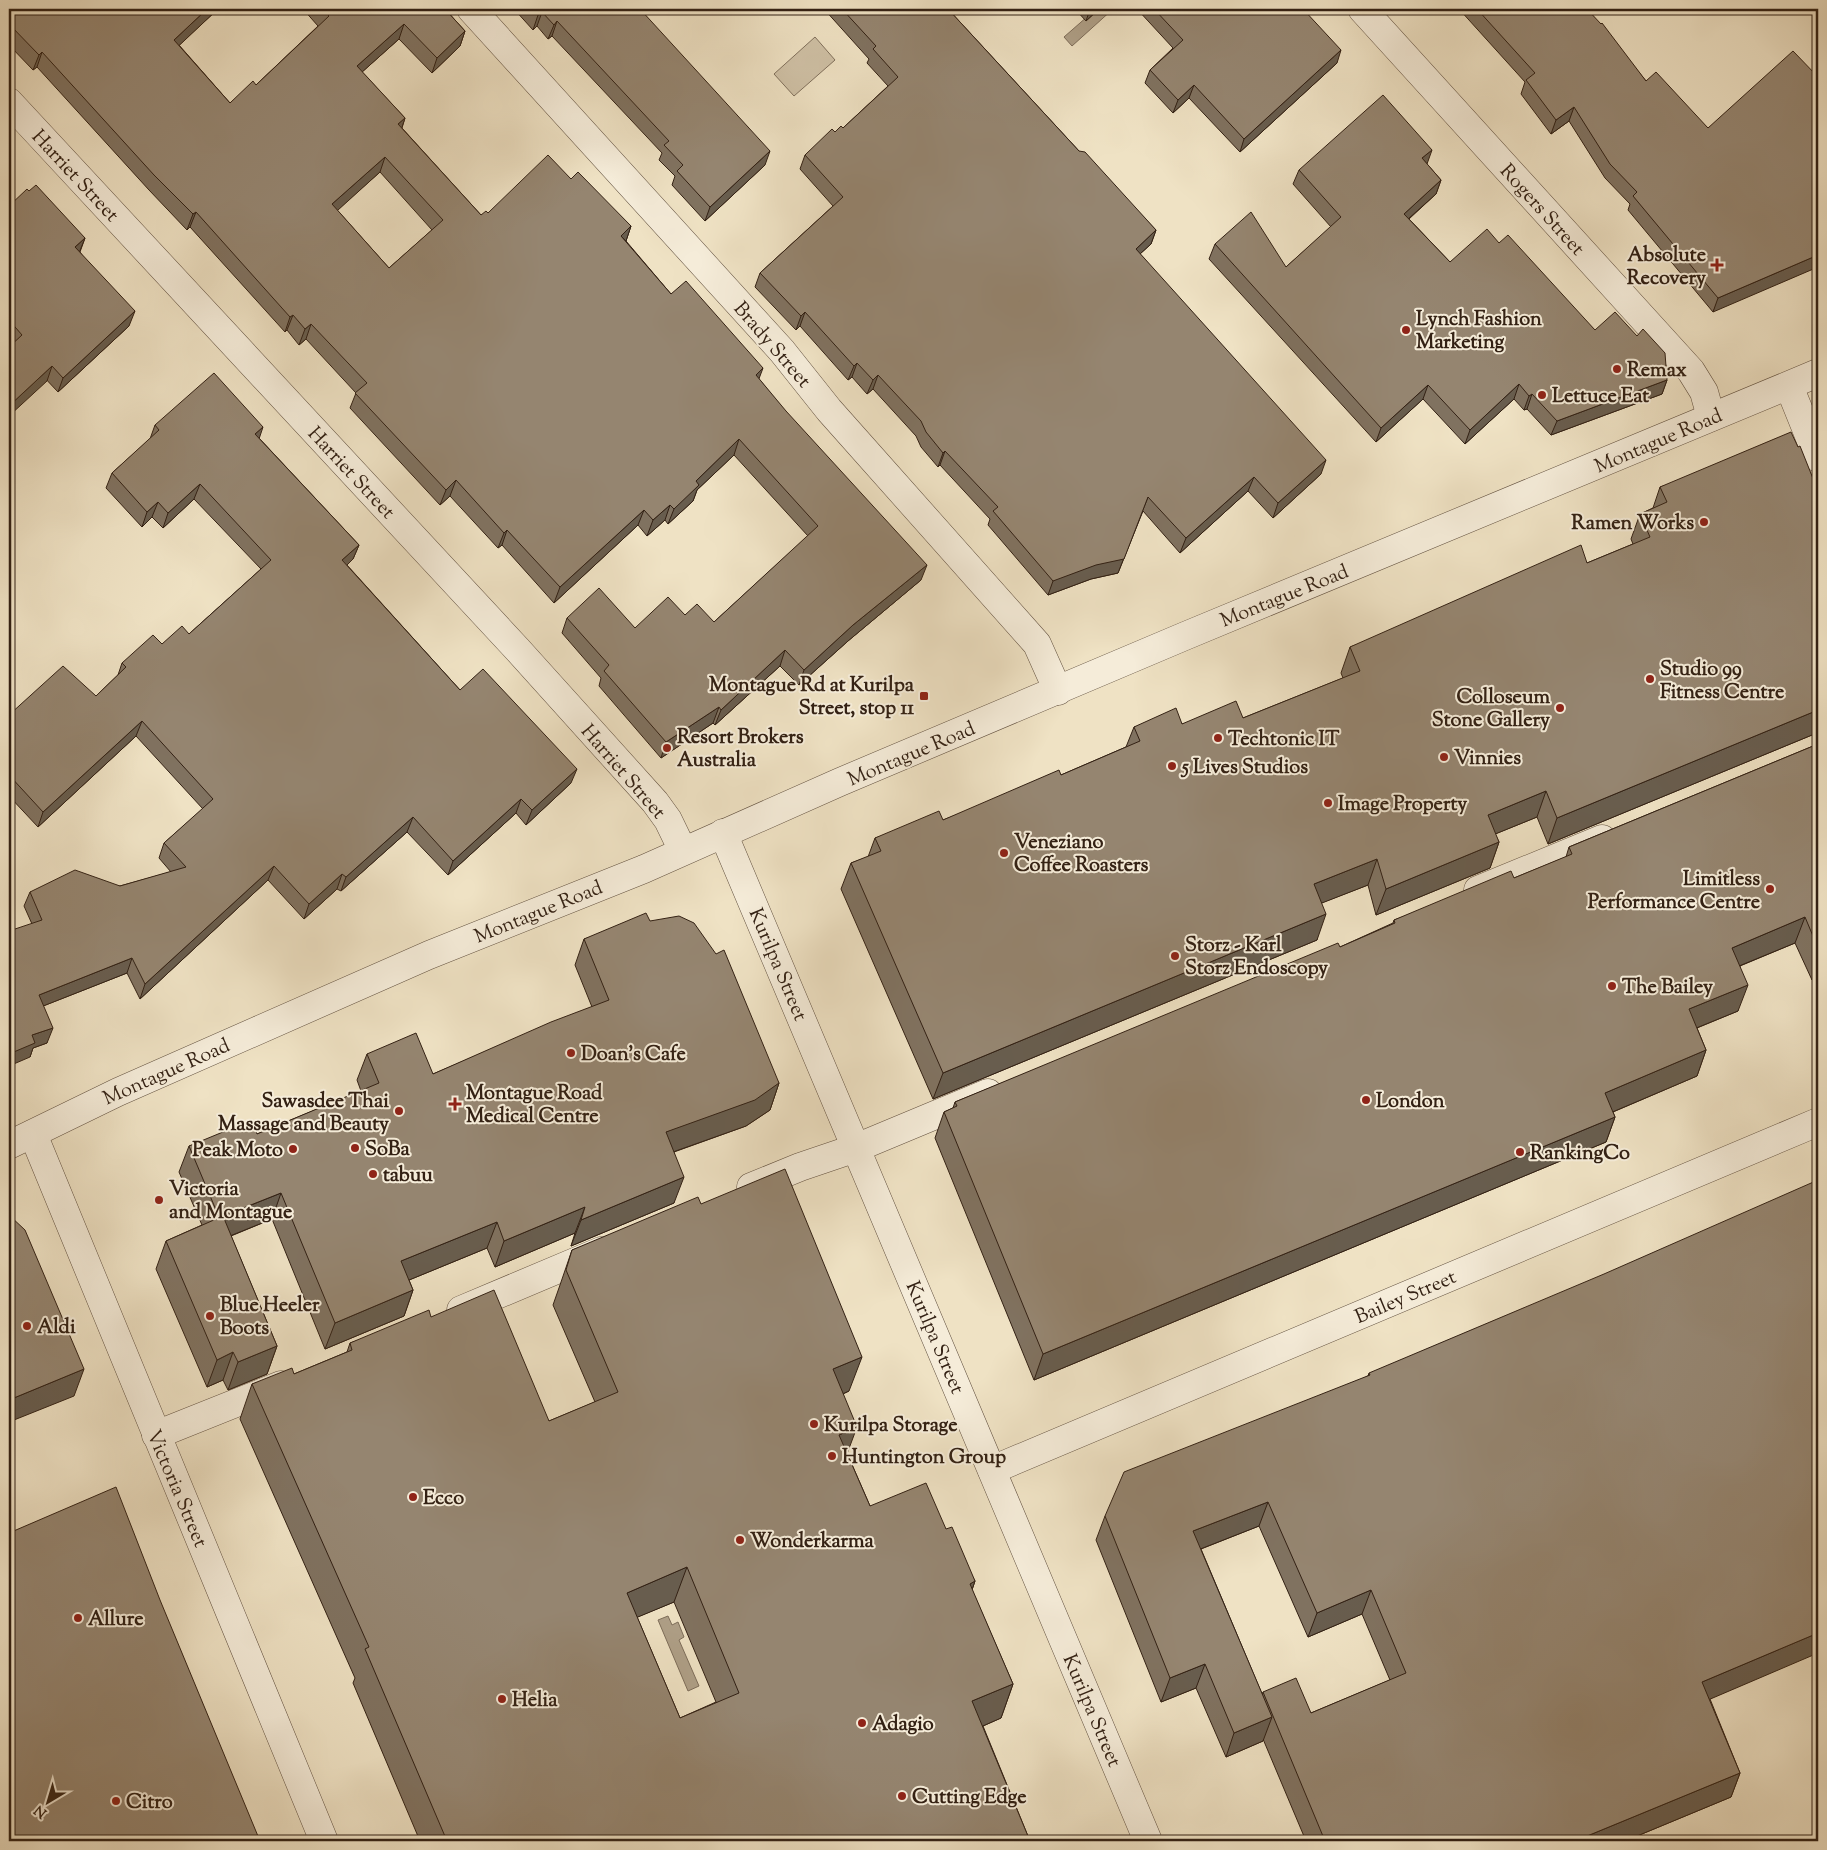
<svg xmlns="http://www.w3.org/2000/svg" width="1827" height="1850" viewBox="0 0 1827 1850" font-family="'Sorts Mill Goudy',serif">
<rect width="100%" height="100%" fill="#efe2c4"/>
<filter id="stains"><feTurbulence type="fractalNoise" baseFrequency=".004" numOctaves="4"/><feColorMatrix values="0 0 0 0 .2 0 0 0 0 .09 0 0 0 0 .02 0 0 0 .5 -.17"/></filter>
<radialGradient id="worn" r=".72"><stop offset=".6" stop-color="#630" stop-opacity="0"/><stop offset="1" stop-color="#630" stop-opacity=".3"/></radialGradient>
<path fill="#cfc1a6" stroke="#81715d" d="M815,37L835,60L794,96L774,74Z"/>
<g fill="#afa088" stroke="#7d6d5a">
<path d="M1096,9H1113L1072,46L1064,37Z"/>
<path d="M668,1616L672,1625L678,1622L684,1637L679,1640L699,1686L688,1691L658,1620Z"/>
</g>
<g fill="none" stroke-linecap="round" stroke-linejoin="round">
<g stroke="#625140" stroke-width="29">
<g id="minor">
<path d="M471,9L782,351L829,410L1037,644L1058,691"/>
<path d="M1362,9L1691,371L1704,392L1711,417"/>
<path d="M9,102L518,650L655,802L668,820L683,851"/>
<path d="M1789,386L1818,458"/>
<path d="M723,833L1148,1841"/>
<path d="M1478,890L1602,839"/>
<path d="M33,1134L324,1841"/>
<path d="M9,1145L118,1092L429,955L644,869L840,782L1185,636L1818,373"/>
<path d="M751,1187L800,1167L856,1148L988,1093"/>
<path d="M461,1310L601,1251"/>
<path d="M156,1435L281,1385"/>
<path d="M992,1470L1818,1122"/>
</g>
</g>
<use href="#minor" stroke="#f5ecd9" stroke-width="28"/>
</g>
<g fill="#807260" stroke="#332114" fill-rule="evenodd">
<path d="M9,9H218L179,45L230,103L256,85L318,26L303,9H445L465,31L460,46L432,73L399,39L362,72L405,118L402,128L481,215L488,213L571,179L631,226L626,241L671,294L759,379L921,580L848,641L799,685L780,666L715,725L713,723L661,758L599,686L601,678L562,633L567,618L635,628L685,615L714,622L808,536L734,455L697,490L693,501L668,524L665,520L647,536L638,525L554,603L502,545L498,548L450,496L440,505L350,408L356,393L306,339L299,345L287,330L285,332L190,227L187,230L149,190L37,67L33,70L9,45ZM380,172L432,230L389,268L337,210Z"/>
<path d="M514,9H640L765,165L705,221L672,185L675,176L659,160L662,153L552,36L548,39L537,26L533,30Z"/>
<path d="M824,9H948L1079,151L1156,230L1151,244L1140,254L1321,474L1273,518L1248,491L1180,553L1143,511L1118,573L1091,579L1048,595L988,525L990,519L940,465L938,467L921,447L916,436L873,389L867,394L852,377L848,380L800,326L796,330L755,287L760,273L833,206L800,169L805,155L835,132L843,128L888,86L867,63L869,59Z"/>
<path d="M1075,9H1099L1086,21Z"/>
<path d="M1137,9H1303L1337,63L1240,152L1189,98L1173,113L1145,83L1150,70L1173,48Z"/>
<path d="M1459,9H1587L1646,81L1708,128L1818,77L1713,312L1628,210L1630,204L1605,178L1569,121L1551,134L1521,94L1525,82Z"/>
<path d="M1427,164L1441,180L1436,194L1409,219L1450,262L1499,243L1595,330L1667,380L1662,394L1551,435L1527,409L1524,410L1514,399L1465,444L1423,399L1376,442L1209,259L1215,244L1286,267L1331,227L1293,184L1299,170Z"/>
<path d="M9,206L85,238L80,252L129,326L58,392L9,340Z"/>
<path d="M155,425L259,438L359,545L353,559L347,565L460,690L571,783L526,825L516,813L448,875L407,832L341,891L337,889L304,919L268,880L140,999L127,973L43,1006L47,1043L33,1048L30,1057L32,924L24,906L30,892L120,886L171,872L159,858L164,843L203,809L136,736L38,827L9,796V715L96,696L118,675L122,663L162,644L189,634L261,569L194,499L163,528L152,517L142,527L106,488L112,473L150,439Z"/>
<path d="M1798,447L1818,491V734L1812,735L1548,844L1537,817L1495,834L1499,842L1490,868L1376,915L1368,885L1321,903L1317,940L933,1099L841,889L851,863L868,857L875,838L943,820L1061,775L1126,747L1134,727L1182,724L1243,718L1343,678L1341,673L1350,647L1587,563L1633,544L1631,539L1640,514L1653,508L1660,487Z"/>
<path d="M1818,744V977L1812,980L1795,943L1740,966L1738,1011L1697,1028L1706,1050L1697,1076L1613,1112L1615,1117L1606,1142L1034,1380L935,1138L944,1112L953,1108L955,1102L1340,947L1393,923L1394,920L1514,878L1566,857L1569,847Z"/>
<path d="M650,921L779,1083L770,1110L746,1126L674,1152V1203L571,1246L575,1233L495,1267L487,1248L409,1280L413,1290L404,1316L325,1349L272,1219L231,1236L277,1346L267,1374L228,1390L223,1380L207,1387L156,1269L166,1241L202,1225L179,1172L189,1146L257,1134L361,1091L357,1080L367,1054L433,1074L592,1007L575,965L584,939Z"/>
<path d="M701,1204L849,1391L843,1394L847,1453L870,1506L946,1529L975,1581L972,1590L1013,1684L1001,1718L983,1726L1030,1841H420L353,1683L355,1678L240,1419L252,1384L294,1374L347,1352L350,1343L431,1317L549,1421L595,1402L553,1305L560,1285L572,1250ZM674,1602L716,1702L680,1718L637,1617Z"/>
<path d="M1369,1373L1710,1699L1740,1773L1731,1797L1625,1841H1306L1263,1739V1741L1226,1757L1196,1688L1161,1702L1096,1540L1105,1516L1368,1376ZM1259,1526L1308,1637L1362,1614L1390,1680L1311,1713L1263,1692L1262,1694L1201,1549Z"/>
</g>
<g fill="#685d4e" stroke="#332114">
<path d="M207,9H218L169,55L174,40Z"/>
<path d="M1090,9H1099L1086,21Z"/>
<path d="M542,12L537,26L533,30L538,15Z"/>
<path d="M557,21L552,36L548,39L554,25Z"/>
<path d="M404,24L399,39L351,82L357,66Z"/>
<path d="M465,31L460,46L432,73L437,58Z"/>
<path d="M1341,50L1337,63L1240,152L1244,139Z"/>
<path d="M42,52L37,67L33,70L39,55Z"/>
<path d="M1194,85L1189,98L1173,113L1178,100Z"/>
<path d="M1574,107L1569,121L1551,134L1556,120Z"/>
<path d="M405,118L400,133L398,124Z"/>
<path d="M1432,150L1427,164L1422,158Z"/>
<path d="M770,151L765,165L705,221L710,207Z"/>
<path d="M385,157L380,172L327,220L332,204Z"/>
<path d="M1441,180L1436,194L1398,228L1404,214Z"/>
<path d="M196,212L190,227L187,230L193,214Z"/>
<path d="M631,226L626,241L621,236Z"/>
<path d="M1156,230L1151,244L1130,263L1136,249Z"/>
<path d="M85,238L79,253L75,247Z"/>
<path d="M1818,255V267L1713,312L1718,298Z"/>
<path d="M135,311L129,326L58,392L63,378Z"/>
<path d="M805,312L800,326L796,330L801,316Z"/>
<path d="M293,315L287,330L285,332L290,317Z"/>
<path d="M311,324L306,339L299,345L305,329Z"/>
<path d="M857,363L852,377L848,380L854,366Z"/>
<path d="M52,366L47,381L9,416V406Z"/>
<path d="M763,368L757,384L756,375Z"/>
<path d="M878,375L873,389L867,394L873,380Z"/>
<path d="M1667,380L1662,394L1551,435L1557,421Z"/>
<path d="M1519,384L1514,399L1465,444L1470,430Z"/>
<path d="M1428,385L1423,399L1376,442L1381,428Z"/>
<path d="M1532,394L1527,409L1524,410L1529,396Z"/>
<path d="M263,427L258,442L255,434Z"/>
<path d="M739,439L734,455L697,490L693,501L668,524L674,509L696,481Z"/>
<path d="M14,447L9,461V452Z"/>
<path d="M945,451L940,465L938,467L943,453Z"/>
<path d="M1326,460L1321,474L1273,518L1278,503Z"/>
<path d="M1254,477L1248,491L1180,553L1186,538Z"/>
<path d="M456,480L450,496L440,505L446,490Z"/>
<path d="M200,484L194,499L163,528L168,513Z"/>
<path d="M1148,497L1118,573L1091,579L1048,595L1053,581Z"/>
<path d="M158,502L152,517L142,527L147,512Z"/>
<path d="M670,505L665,520L647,536L653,520Z"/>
<path d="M644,510L638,525L554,603L560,587Z"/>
<path d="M507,530L502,545L498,548L504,533Z"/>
<path d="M359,545L353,559L337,575L342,560Z"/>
<path d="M927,565L921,580L848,641L799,685L804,670L853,625Z"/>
<path d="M785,650L780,666L715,725L721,710Z"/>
<path d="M719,707L713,723L661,758L666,742Z"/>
<path d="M1818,710V734L1812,735L1548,844L1557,818Z"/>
<path d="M142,721L136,736L38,827L43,812Z"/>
<path d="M577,769L571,783L526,825L532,810Z"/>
<path d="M1546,791L1537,817L1478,841L1488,815Z"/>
<path d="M521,799L516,813L448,875L453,861Z"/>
<path d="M413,817L407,832L341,891L346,877Z"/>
<path d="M1499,842L1490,868L1376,915L1386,889Z"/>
<path d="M1377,859L1368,885L1304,910L1314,884Z"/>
<path d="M274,866L268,880L140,999L145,984Z"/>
<path d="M342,874L337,889L304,919L309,904Z"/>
<path d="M1326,914L1317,940L933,1099L943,1073Z"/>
<path d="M1805,917L1795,943L1722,973L1732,948Z"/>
<path d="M132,958L127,973L33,1010L39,995Z"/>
<path d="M1818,962V977L1812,980Z"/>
<path d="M1748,985L1738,1011L1679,1035L1689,1009Z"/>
<path d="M53,1028L47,1043L33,1048L30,1057L9,1066V1054L32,1035Z"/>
<path d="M1706,1050L1697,1076L1596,1119L1605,1093Z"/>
<path d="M779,1083L770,1110L746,1126L656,1158L666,1132Z"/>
<path d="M1615,1117L1606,1142L1034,1380L1043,1354Z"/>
<path d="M684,1177L674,1203L571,1246L581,1220Z"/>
<path d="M281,1193L272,1219L210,1244L219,1218Z"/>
<path d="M585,1207L575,1233L495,1267L504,1241Z"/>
<path d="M497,1222L487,1248L392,1287L401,1261Z"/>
<path d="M413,1290L404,1316L325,1349L335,1323Z"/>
<path d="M277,1346L267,1374L228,1390L238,1362Z"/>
<path d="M233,1352L223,1380L207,1387L217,1360Z"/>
<path d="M862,1357L849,1391L820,1404L833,1369Z"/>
<path d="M84,1369L74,1396L9,1422V1400Z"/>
<path d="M857,1427L844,1462L839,1435Z"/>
<path d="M1268,1502L1259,1526L1185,1555L1193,1531Z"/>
<path d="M687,1567L674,1602L614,1627L627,1593Z"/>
<path d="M975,1581L963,1616L970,1584Z"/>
<path d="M1371,1590L1362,1614L1308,1637L1317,1613Z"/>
<path d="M1818,1633V1653L1694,1706L1702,1682Z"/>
<path d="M1205,1664L1196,1688L1161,1702L1170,1678Z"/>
<path d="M1013,1684L1001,1718L960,1736L972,1701Z"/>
<path d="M1272,1717L1263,1741L1226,1757L1234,1733Z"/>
<path d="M1740,1773L1731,1797L1625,1841H1575Z"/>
</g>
<g fill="#958570" stroke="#332114" fill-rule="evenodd">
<path d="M9,9H207L174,40L230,103L253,81L256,85L329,16L322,9H445L465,31L437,58L404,24L357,66L405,118L398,124L481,215L486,211L488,213L548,155L571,179L578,172L631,226L621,236L671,294L686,281L763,368L756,375L786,411L927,565L853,625L804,670L785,650L721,710L719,707L666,742L604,671L609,665L567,618L599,588L635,628L668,597L685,615L697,604L714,622L818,526L739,439L696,481L699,485L674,509L670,505L653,520L644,510L560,587L507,530L504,533L456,480L446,490L355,393L367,383L311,324L305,329L293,315L290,317L196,212L193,214L154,175L42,52L39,55L9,24ZM385,157L443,220L389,268L332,204Z"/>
<path d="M532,9H640L770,151L710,207L677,171L683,165L664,145L669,141L557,21L554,25L542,12L538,15Z"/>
<path d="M842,9H948L1079,151L1085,152L1156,230L1136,249L1326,460L1278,503L1254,477L1186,538L1148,497L1124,559L1096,565L1053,581L993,511L998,507L945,451L943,453L926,432L921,421L878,375L873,380L857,363L854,366L805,312L801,316L760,273L843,197L805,155L832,129L835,132L841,126L843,128L898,77L873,49L876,46Z"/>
<path d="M1154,9H1303L1341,50L1244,139L1194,85L1178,100L1150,70L1183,40Z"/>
<path d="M1477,9H1587L1601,24L1602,23L1646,81L1656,72L1708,128L1793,51L1818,77V255L1718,298L1633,196L1637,192L1610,164L1574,107L1556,120L1526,80L1535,73Z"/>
<path d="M1383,95L1432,150L1422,158L1441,180L1404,214L1450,262L1487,229L1499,243L1508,235L1595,330L1615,312L1637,336L1643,329L1665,353L1667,380L1557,421L1532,394L1529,396L1519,384L1470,430L1428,385L1381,428L1215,244L1251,212L1286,267L1341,217L1299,170Z"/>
<path d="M36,185L85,238L75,247L135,311L63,378L52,366L9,406V347L22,335L9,320V206L27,189L29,191Z"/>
<path d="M214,373L263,427L255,434L359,545L342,560L460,690L483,669L577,769L532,810L521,799L453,861L413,817L346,877L342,874L309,904L274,866L145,984L132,958L39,995L53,1028L32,1035L35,1043L9,1054V931L42,920L30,892L75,870L120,886L186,867L164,843L213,799L142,721L43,812L9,775V715L63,666L96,696L126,667L122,663L153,635L162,644L182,626L189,634L271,560L200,484L168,513L158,502L147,512L112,473L159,430L155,425Z"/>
<path d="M1791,432L1798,447L1800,446L1818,491V710L1557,818L1546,791L1488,815L1499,842L1386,889L1377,859L1314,884L1326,914L943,1073L851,863L881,851L875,838L939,811L943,820L1059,770L1061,775L1140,741L1134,727L1176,708L1182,724L1236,701L1243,718L1360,671L1350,647L1581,545L1587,563L1650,537L1640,514L1667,502L1660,487Z"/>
<path d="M9,441L14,447L9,452Z"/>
<path d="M1818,744V948L1805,917L1732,948L1748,985L1689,1009L1706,1050L1605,1093L1615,1117L1043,1354L944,1112L957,1106L955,1102L1338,943L1340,947L1395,923L1394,920L1511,871L1514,878L1572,854L1569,847Z"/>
<path d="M646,913L650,921L679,916L694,923L716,954L724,950L779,1083L755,1100L666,1132L684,1177L581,1220L585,1207L504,1241L497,1222L401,1261L413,1290L335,1323L281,1193L223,1216L219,1217L189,1146L252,1120L257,1134L379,1083L367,1054L416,1033L433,1074L551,1022L609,1000L584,939Z"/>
<path d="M785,1169L862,1357L833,1369L857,1427L839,1435L870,1506L926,1483L946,1529L952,1527L975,1581L970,1584L1013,1684L972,1701L1030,1841H447L365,1649L369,1647L252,1384L292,1368L294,1374L352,1350L350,1343L429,1310L431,1317L494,1290L549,1421L618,1392L566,1270L572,1250L698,1197L701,1204ZM687,1567L739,1693L680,1718L627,1593Z"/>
<path d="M1818,1180V1633L1702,1682L1740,1773L1575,1841H1325L1263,1692L1296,1678L1311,1713L1406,1673L1371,1590L1317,1613L1268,1502L1193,1531L1272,1717L1234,1733L1205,1664L1170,1678L1105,1516L1124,1472L1370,1375L1369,1373L1604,1274Z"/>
<path d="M9,1215L25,1230L84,1369L9,1400Z"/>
<path d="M223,1216L277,1346L238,1362L233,1352L217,1360L166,1241Z"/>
<path d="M116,1487L160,1600L260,1841H9V1533Z"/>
</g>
<g fill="#8f2418" stroke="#f5ecd9" stroke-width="2">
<path d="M1714.5 257.5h5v5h5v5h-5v5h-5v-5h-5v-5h5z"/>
<circle cx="1406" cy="330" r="5"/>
<circle cx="1617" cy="369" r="5"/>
<circle cx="1542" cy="395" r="5"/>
<circle cx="1704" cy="522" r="5"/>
<circle cx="1650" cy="679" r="5"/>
<rect x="919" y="691" width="10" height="10" rx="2.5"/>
<circle cx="1560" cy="708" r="5"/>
<circle cx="1218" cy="738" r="5"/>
<circle cx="667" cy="748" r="5"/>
<circle cx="1444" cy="757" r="5"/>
<circle cx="1172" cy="766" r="5"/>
<circle cx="1328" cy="803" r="5"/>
<circle cx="1004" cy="853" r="5"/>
<circle cx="1770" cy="889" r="5"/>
<circle cx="1175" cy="956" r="5"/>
<circle cx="1612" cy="986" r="5"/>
<circle cx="571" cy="1053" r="5"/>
<circle cx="1366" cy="1100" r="5"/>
<path d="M452.5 1096.5h5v5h5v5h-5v5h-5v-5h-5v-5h5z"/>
<circle cx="399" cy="1111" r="5"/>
<circle cx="355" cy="1148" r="5"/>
<circle cx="293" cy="1149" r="5"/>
<circle cx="1520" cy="1152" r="5"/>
<circle cx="373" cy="1174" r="5"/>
<circle cx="159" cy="1200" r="5"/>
<circle cx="210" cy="1316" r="5"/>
<circle cx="27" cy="1326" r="5"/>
<circle cx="814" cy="1424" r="5"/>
<circle cx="832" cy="1456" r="5"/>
<circle cx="413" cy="1497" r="5"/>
<circle cx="740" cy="1540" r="5"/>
<circle cx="78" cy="1618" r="5"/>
<circle cx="502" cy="1699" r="5"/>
<circle cx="862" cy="1723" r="5"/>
<circle cx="902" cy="1796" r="5"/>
<circle cx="116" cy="1801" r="5"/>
</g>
<g text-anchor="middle" stroke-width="4" stroke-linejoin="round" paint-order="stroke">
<g font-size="20" fill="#332114" stroke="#f5ecd9">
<text transform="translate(76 175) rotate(47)" y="7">Harriet Street</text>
<text transform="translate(1543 209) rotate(48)" y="7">Rogers Street</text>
<text transform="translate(773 344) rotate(49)" y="7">Brady Street</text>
<text transform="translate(1658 440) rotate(-23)" y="7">Montague Road</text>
<text transform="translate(352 472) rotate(47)" y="7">Harriet Street</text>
<text transform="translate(1284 595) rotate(-22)" y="7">Montague Road</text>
<text transform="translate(911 753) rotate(-23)" y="7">Montague Road</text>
<text transform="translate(624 771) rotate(49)" y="7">Harriet Street</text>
<text transform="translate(538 911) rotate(-22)" y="7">Montague Road</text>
<text transform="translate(779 964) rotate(67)" y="7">Kurilpa Street</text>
<text transform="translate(166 1071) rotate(-24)" y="7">Montague Road</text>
<text transform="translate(1405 1296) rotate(-23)" y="7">Bailey Street</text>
<text transform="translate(936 1337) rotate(67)" y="7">Kurilpa Street</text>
<text transform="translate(178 1488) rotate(67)" y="7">Victoria Street</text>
<text transform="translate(1093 1710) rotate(67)" y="7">Kurilpa Street</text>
</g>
<g font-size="20" font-weight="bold" fill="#332114" stroke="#f5ecd9" text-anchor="start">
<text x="1706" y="261" text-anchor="end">Absolute<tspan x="1706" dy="23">Recovery</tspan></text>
<text x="1416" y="325">Lynch Fashion<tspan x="1416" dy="23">Marketing</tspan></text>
<text x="1627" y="376">Remax</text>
<text x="1552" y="402">Lettuce Eat</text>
<text x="1694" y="529" text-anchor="end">Ramen Works</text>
<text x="1660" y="675">Studio 99<tspan x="1660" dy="23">Fitness Centre</tspan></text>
<text x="914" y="691" text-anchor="end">Montague Rd at Kurilpa<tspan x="914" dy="23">Street, stop 11</tspan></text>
<text x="1550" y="703" text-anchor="end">Colloseum<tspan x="1550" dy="23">Stone Gallery</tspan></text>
<text x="677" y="743">Resort Brokers<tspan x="677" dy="23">Australia</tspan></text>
<text x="1228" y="745">Techtonic IT</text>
<text x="1454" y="764">Vinnies</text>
<text x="1182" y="773">5 Lives Studios</text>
<text x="1338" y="810">Image Property</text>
<text x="1014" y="848">Veneziano<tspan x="1014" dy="23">Coffee Roasters</tspan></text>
<text x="1760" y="885" text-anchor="end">Limitless<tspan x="1760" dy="23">Performance Centre</tspan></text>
<text x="1185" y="951">Storz - Karl<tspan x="1185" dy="23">Storz Endoscopy</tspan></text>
<text x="1622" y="993">The Bailey</text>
<text x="581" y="1060">Doan's Cafe</text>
<text x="466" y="1099">Montague Road<tspan x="466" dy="23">Medical Centre</tspan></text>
<text x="389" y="1107" text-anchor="end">Sawasdee Thai<tspan x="389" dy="23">Massage and Beauty</tspan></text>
<text x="1376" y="1107">London</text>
<text x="365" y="1155">SoBa</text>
<text x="283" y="1156" text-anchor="end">Peak Moto</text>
<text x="1530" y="1159">RankingCo</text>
<text x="383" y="1181">tabuu</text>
<text x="169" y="1195">Victoria<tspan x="169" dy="23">and Montague</tspan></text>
<text x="220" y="1311">Blue Heeler<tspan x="220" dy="23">Boots</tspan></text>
<text x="37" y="1333">Aldi</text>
<text x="824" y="1431">Kurilpa Storage</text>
<text x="842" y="1463">Huntington Group</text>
<text x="423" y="1504">Ecco</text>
<text x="750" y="1547">Wonderkarma</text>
<text x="88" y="1625">Allure</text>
<text x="512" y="1706">Helia</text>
<text x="872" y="1730">Adagio</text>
<text x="912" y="1803">Cutting Edge</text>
<text x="126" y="1808">Citro</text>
</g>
</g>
<rect width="1827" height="1850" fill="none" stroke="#efe2c4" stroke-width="30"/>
<rect x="10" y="10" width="1807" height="1830" fill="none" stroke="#332114" stroke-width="2.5"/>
<rect x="15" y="15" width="1797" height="1820" fill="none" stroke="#332114"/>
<g transform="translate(48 1802) rotate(218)" stroke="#f5ecd9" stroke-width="4" paint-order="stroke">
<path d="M0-4L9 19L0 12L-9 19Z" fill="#332114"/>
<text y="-8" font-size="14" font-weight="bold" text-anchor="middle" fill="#332114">N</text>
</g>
<rect width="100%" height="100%" filter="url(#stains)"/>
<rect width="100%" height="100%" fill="url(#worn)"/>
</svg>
